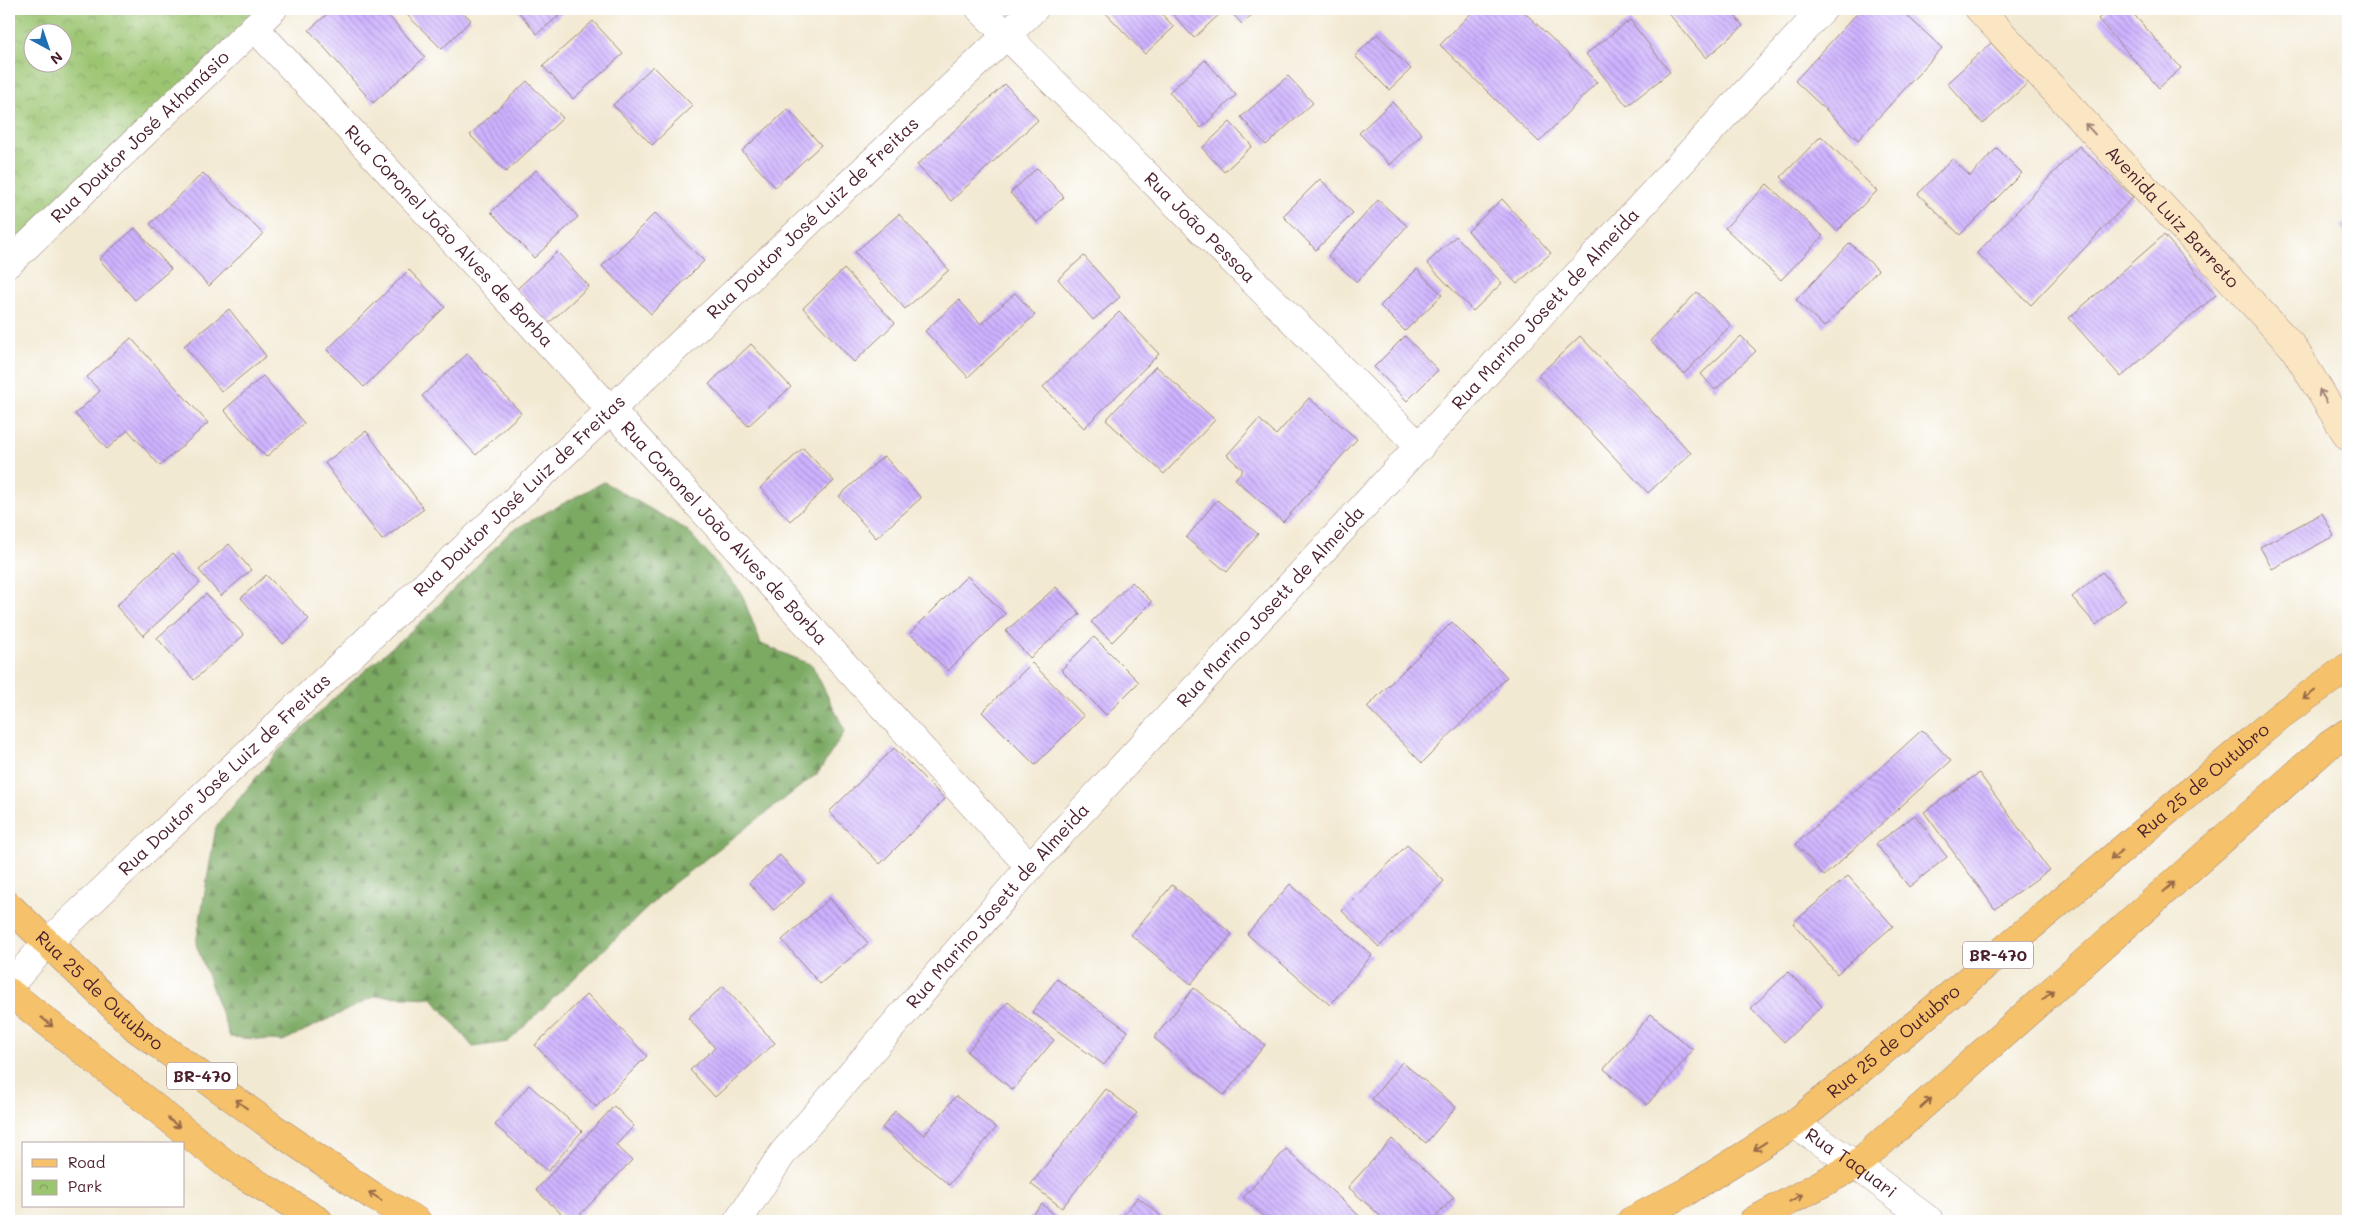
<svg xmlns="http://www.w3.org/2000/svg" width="2357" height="1230" viewBox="0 0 2357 1230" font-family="Mali,sans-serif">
<defs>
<pattern id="forest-firs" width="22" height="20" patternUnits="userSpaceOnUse" patternTransform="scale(1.25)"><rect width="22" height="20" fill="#7caa63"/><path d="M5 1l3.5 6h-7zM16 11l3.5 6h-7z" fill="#688a52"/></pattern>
<pattern id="park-crowns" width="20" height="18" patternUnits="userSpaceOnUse" patternTransform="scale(1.25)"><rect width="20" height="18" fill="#9bc571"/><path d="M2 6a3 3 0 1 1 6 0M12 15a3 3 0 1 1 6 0" fill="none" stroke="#809f5d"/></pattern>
<pattern id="building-back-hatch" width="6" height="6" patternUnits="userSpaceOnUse" patternTransform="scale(1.25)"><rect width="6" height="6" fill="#cdb2ff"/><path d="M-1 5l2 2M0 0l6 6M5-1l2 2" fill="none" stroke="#a890cf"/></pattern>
</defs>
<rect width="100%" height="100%" fill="#fff"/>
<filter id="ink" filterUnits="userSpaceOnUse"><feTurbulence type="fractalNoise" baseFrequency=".02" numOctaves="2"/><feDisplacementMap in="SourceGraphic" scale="10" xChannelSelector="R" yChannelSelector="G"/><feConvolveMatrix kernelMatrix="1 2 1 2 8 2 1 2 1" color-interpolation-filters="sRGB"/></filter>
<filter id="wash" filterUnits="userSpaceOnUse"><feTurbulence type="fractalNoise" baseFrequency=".0096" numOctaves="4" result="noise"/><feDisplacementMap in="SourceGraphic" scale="20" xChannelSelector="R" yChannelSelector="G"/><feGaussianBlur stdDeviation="1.12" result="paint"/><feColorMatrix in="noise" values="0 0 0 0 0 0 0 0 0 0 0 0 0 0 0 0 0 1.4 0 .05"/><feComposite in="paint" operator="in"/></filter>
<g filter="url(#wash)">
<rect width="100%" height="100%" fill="#f2e9d2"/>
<path fill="url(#forest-firs)" stroke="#636447" d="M604,482L687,530L741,592L761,644L812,665L845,731L818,773L670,886L508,1042L473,1047L432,998L376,996L283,1041L230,1037L196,944L216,827L277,752L346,687L427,617L511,531Z"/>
<path fill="url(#park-crowns)" stroke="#72724e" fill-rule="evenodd" d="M9,9H259L9,250ZM32,32H62V62H32Z"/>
<g id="blocks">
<g fill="url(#building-back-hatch)">
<path d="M333,9H383L425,57L373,103L309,30Z"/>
<path d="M401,9H460L471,20L442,49Z"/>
<path d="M516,9H567L537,34Z"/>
<path d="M1102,9H1157L1174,27L1145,54Z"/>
<path d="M1168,9H1225L1194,38Z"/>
<path d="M1228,9H1258L1242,24Z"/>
<path d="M1475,9H1521L1597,82L1539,142L1440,45Z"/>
<path d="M1665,9H1729L1743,26L1706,58Z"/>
<path d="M1861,9H1900L1942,48L1858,140L1795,81Z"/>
<path d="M2109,9H2129L2181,68L2159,88L2098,19Z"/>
<path d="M1630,20L1670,72L1627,106L1586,54Z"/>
<path d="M593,21L623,54L573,99L543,66Z"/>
<path d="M1377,34L1411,69L1389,90L1355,56Z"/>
<path d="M1991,43L2028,83L1983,124L1947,83Z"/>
<path d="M1205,60L1236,95L1201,128L1169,92Z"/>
<path d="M653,66L693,106L652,145L613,105Z"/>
<path d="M1288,76L1313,103L1266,145L1241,117Z"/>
<path d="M527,81L563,118L506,172L470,135Z"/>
<path d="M1005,84L1038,120L951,201L917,165Z"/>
<path d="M1392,102L1422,134L1390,165L1359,133Z"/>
<path d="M788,109L821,145L775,187L742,151Z"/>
<path d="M1230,122L1252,146L1224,172L1202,148Z"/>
<path d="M1821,136L1877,191L1837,231L1781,177Z"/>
<path d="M2079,146L2133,197L2031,305L1977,253Z"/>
<path d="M1997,148L2022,173L1960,235L1918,194L1952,159L1970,176Z"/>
<path d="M1037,168L1064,197L1037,222L1010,193Z"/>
<path d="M536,170L578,217L534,258L491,212Z"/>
<path d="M203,173L263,234L209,286L150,224Z"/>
<path d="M1320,179L1353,213L1316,250L1283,216Z"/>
<path d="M1767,184L1823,236L1781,280L1725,228Z"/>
<path d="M1502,199L1551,253L1517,284L1468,231Z"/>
<path d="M1378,200L1407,226L1357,282L1328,256Z"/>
<path d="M655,213L704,261L651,314L602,266Z"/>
<path d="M899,214L949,270L905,309L855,252Z"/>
<path d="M2348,222V238L2341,226Z"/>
<path d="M135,228L171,269L135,300L99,259Z"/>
<path d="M2164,235L2216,295L2121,377L2069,318Z"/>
<path d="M1456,236L1502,283L1473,311L1427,263Z"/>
<path d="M1850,243L1878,270L1824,327L1796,300Z"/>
<path d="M557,252L589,286L549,323L517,289Z"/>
<path d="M1084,256L1120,297L1093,320L1058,279Z"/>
<path d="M844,269L895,323L854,362L803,308Z"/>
<path d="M1417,269L1442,295L1405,331L1380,306Z"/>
<path d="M409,270L445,307L364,387L327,350Z"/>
<path d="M1697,292L1731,325L1684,374L1650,341Z"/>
<path d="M1015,293L1035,315L968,377L925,331L959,300L981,324Z"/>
<path d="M229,309L266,356L222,392L184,346Z"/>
<path d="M1119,312L1159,354L1084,428L1043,387Z"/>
<path d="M1405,336L1438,370L1407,401L1374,367Z"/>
<path d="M1580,336L1691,453L1648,493L1538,376Z"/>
<path d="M1741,336L1756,351L1715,390L1701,374Z"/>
<path d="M131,338L208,423L160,466L128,430L107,449L75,414L100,391L87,377Z"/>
<path d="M751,344L791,387L748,426L709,384Z"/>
<path d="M467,354L521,413L476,455L422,396Z"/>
<path d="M1156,366L1215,420L1164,474L1106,420Z"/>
<path d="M263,376L304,423L266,457L224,410Z"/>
<path d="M1309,398L1357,439L1283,522L1235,479L1243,470L1227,455L1259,419L1276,435Z"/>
<path d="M366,431L424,509L382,540L325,463Z"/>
<path d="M803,448L834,481L790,521L760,488Z"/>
<path d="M884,456L921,498L876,538L839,496Z"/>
<path d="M1217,500L1258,534L1227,572L1186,538Z"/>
<path d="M2322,513L2334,536L2272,569L2260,547Z"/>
<path d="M229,544L251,570L221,596L199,570Z"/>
<path d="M173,553L200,583L143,636L116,606Z"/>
<path d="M2102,572L2126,600L2096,625L2072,597Z"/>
<path d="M266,575L309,619L283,644L241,598Z"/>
<path d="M967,576L1005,614L948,671L910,633Z"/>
<path d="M1132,582L1152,602L1112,642L1091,622Z"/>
<path d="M1056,587L1080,614L1030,658L1006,631Z"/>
<path d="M206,594L244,635L194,680L157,638Z"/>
<path d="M1452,622L1507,677L1422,763L1367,707Z"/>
<path d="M1094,637L1139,682L1106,715L1061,670Z"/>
<path d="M1032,663L1084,716L1035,765L982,712Z"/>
<path d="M1922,730L1951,761L1824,876L1796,844Z"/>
<path d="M894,748L945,799L880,864L829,812Z"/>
<path d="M1979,773L2049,870L1995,909L1924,812Z"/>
<path d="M1915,815L1947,857L1909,887L1876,844Z"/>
<path d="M1407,845L1444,881L1379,947L1342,911Z"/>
<path d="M780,855L804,883L774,910L749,883Z"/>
<path d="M1848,876L1893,926L1837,974L1793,923Z"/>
<path d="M1290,884L1372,955L1330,1005L1247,934Z"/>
<path d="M1172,885L1232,934L1191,984L1131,935Z"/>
<path d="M830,898L868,943L820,984L782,940Z"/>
<path d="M1788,972L1822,1006L1784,1042L1751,1008Z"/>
<path d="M1057,979L1128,1031L1104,1065L1032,1012Z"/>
<path d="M723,986L775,1043L715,1097L690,1070L715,1048L688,1018Z"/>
<path d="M1194,988L1265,1045L1224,1095L1154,1038Z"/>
<path d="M587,994L647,1056L596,1107L535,1045Z"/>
<path d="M1008,1002L1054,1040L1013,1090L967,1052Z"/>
<path d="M1651,1014L1693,1050L1647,1105L1604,1069Z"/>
<path d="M1402,1062L1456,1107L1426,1143L1372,1099Z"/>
<path d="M529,1085L582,1131L548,1171L495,1125Z"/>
<path d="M1106,1089L1137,1113L1062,1208L1031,1184Z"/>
<path d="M956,1096L996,1128L949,1185L882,1128L895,1111L924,1135Z"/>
<path d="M614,1106L634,1126L616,1145L632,1160L574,1221H569L536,1190Z"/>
<path d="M1392,1139L1454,1197L1432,1221H1386L1348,1187Z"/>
<path d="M1286,1149L1365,1221H1269L1243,1198Z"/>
<path d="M1138,1197L1167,1221H1118Z"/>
<path d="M1042,1204L1062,1221H1027Z"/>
</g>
</g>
</g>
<g filter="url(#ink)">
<use href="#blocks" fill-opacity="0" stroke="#9e847e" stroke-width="1"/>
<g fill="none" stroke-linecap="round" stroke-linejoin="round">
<g stroke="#9e847e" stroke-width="29">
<g id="minor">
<path id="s1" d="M254,27L611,410L1030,867"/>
<path id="s2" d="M9,263L273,9"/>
<path id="s3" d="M9,986L46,944L1034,9"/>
<path id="s4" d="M1794,1124L1856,1165L1930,1221"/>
</g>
</g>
<g stroke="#9e847e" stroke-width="29">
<g id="tertiary">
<path id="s5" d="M980,9L1420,447"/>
<path id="s6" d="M738,1221L783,1153L1030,867L1823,9"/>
</g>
</g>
<g stroke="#9e847e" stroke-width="29">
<g id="secondary">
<path id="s7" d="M1979,9L2293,347L2348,437"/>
</g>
</g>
<g stroke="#9e847e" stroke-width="29">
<g id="primary">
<path id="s8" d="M9,906L137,1029L278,1131L373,1196L417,1221"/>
<path d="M9,992L230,1167L319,1221"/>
<path id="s9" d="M1631,1221L1686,1192L1794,1124L1917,1023L2281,715L2348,667"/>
<path d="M1753,1221L1856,1165L2329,745L2348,732"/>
</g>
</g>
<use href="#minor" stroke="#fff" stroke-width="28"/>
<use href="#tertiary" stroke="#fff" stroke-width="28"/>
<use href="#secondary" stroke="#fbe6c4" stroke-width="28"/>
<use href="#primary" stroke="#f5c16b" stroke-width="28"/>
</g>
<defs><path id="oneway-shaft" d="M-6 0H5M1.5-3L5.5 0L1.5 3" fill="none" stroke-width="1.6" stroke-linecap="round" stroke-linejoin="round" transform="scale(1.25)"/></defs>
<g stroke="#a28278">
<use href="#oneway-shaft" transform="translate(2090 129) rotate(-133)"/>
<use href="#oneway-shaft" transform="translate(2323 396) rotate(-121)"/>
</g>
<g stroke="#976848">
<use href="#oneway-shaft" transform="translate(2309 695) rotate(144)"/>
<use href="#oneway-shaft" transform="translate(2116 855) rotate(140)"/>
<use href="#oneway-shaft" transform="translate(2169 887) rotate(-42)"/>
<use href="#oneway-shaft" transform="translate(2048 995) rotate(-42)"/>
<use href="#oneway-shaft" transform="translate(47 1022) rotate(39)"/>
<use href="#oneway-shaft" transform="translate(1926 1103) rotate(-42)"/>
<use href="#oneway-shaft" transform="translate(241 1104) rotate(-144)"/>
<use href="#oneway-shaft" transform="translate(174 1123) rotate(38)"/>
<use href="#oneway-shaft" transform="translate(1760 1146) rotate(147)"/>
<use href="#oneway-shaft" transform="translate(375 1196) rotate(-148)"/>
<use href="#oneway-shaft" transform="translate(1796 1198) rotate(-29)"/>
</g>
</g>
<g text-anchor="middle" stroke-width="4.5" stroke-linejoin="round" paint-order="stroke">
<g fill="#fff" stroke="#80626b" stroke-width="1">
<rect x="1963" y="941.5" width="70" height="27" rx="4"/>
<rect x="167" y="1062.5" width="70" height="27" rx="4"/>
</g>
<g font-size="16" font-weight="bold" fill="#4a1f2b">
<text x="1998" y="961">BR-470</text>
<text x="202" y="1082">BR-470</text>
</g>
<g font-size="18" fill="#4a1f2b" stroke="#fff">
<text dy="6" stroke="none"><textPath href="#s2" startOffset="182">Rua Doutor José Athanásio</textPath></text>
<text dy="6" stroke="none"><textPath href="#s3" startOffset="1112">Rua Doutor José Luiz de Freitas</textPath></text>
<text dy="6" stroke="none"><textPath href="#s7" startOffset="284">Avenida Luiz Barreto</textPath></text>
<text dy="6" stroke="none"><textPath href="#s5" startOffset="310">Rua João Pessoa</textPath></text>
<text dy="6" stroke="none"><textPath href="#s1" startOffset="286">Rua Coronel João Alves de Borba</textPath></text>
<text dy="6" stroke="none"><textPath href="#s6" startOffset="1219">Rua Marino Josett de Almeida</textPath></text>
<text dy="6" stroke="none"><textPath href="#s3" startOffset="708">Rua Doutor José Luiz de Freitas</textPath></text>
<text dy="6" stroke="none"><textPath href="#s1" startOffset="691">Rua Coronel João Alves de Borba</textPath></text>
<text dy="6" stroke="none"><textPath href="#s6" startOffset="814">Rua Marino Josett de Almeida</textPath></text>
<text dy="6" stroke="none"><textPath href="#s3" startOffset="302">Rua Doutor José Luiz de Freitas</textPath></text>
<text dy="6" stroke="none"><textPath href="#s9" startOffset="724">Rua 25 de Outubro</textPath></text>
<text dy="6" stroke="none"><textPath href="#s6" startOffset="409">Rua Marino Josett de Almeida</textPath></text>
<text dy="6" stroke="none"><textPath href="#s8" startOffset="124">Rua 25 de Outubro</textPath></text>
<text dy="6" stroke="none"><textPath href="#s9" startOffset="319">Rua 25 de Outubro</textPath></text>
<text dy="6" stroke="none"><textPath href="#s4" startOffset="69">Rua Taquari</textPath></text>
</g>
</g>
<rect width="2357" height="1230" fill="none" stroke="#fff" stroke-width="30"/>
<rect x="22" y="1142" width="162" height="65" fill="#ffffff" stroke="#b7a5aa"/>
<rect x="32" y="1159" width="25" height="8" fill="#f5c16b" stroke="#b7a5aa"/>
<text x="68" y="1168" font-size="15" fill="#4a1f2b">Road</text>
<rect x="32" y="1180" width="25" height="15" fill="url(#park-crowns)" stroke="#b7a5aa"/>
<text x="68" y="1192" font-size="15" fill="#4a1f2b">Park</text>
<g transform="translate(48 48) rotate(140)"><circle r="24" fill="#ffffff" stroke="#b7a5aa"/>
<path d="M0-4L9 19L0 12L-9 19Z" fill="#1f6fb2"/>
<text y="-8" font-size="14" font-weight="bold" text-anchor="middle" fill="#4a1f2b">N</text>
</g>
</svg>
